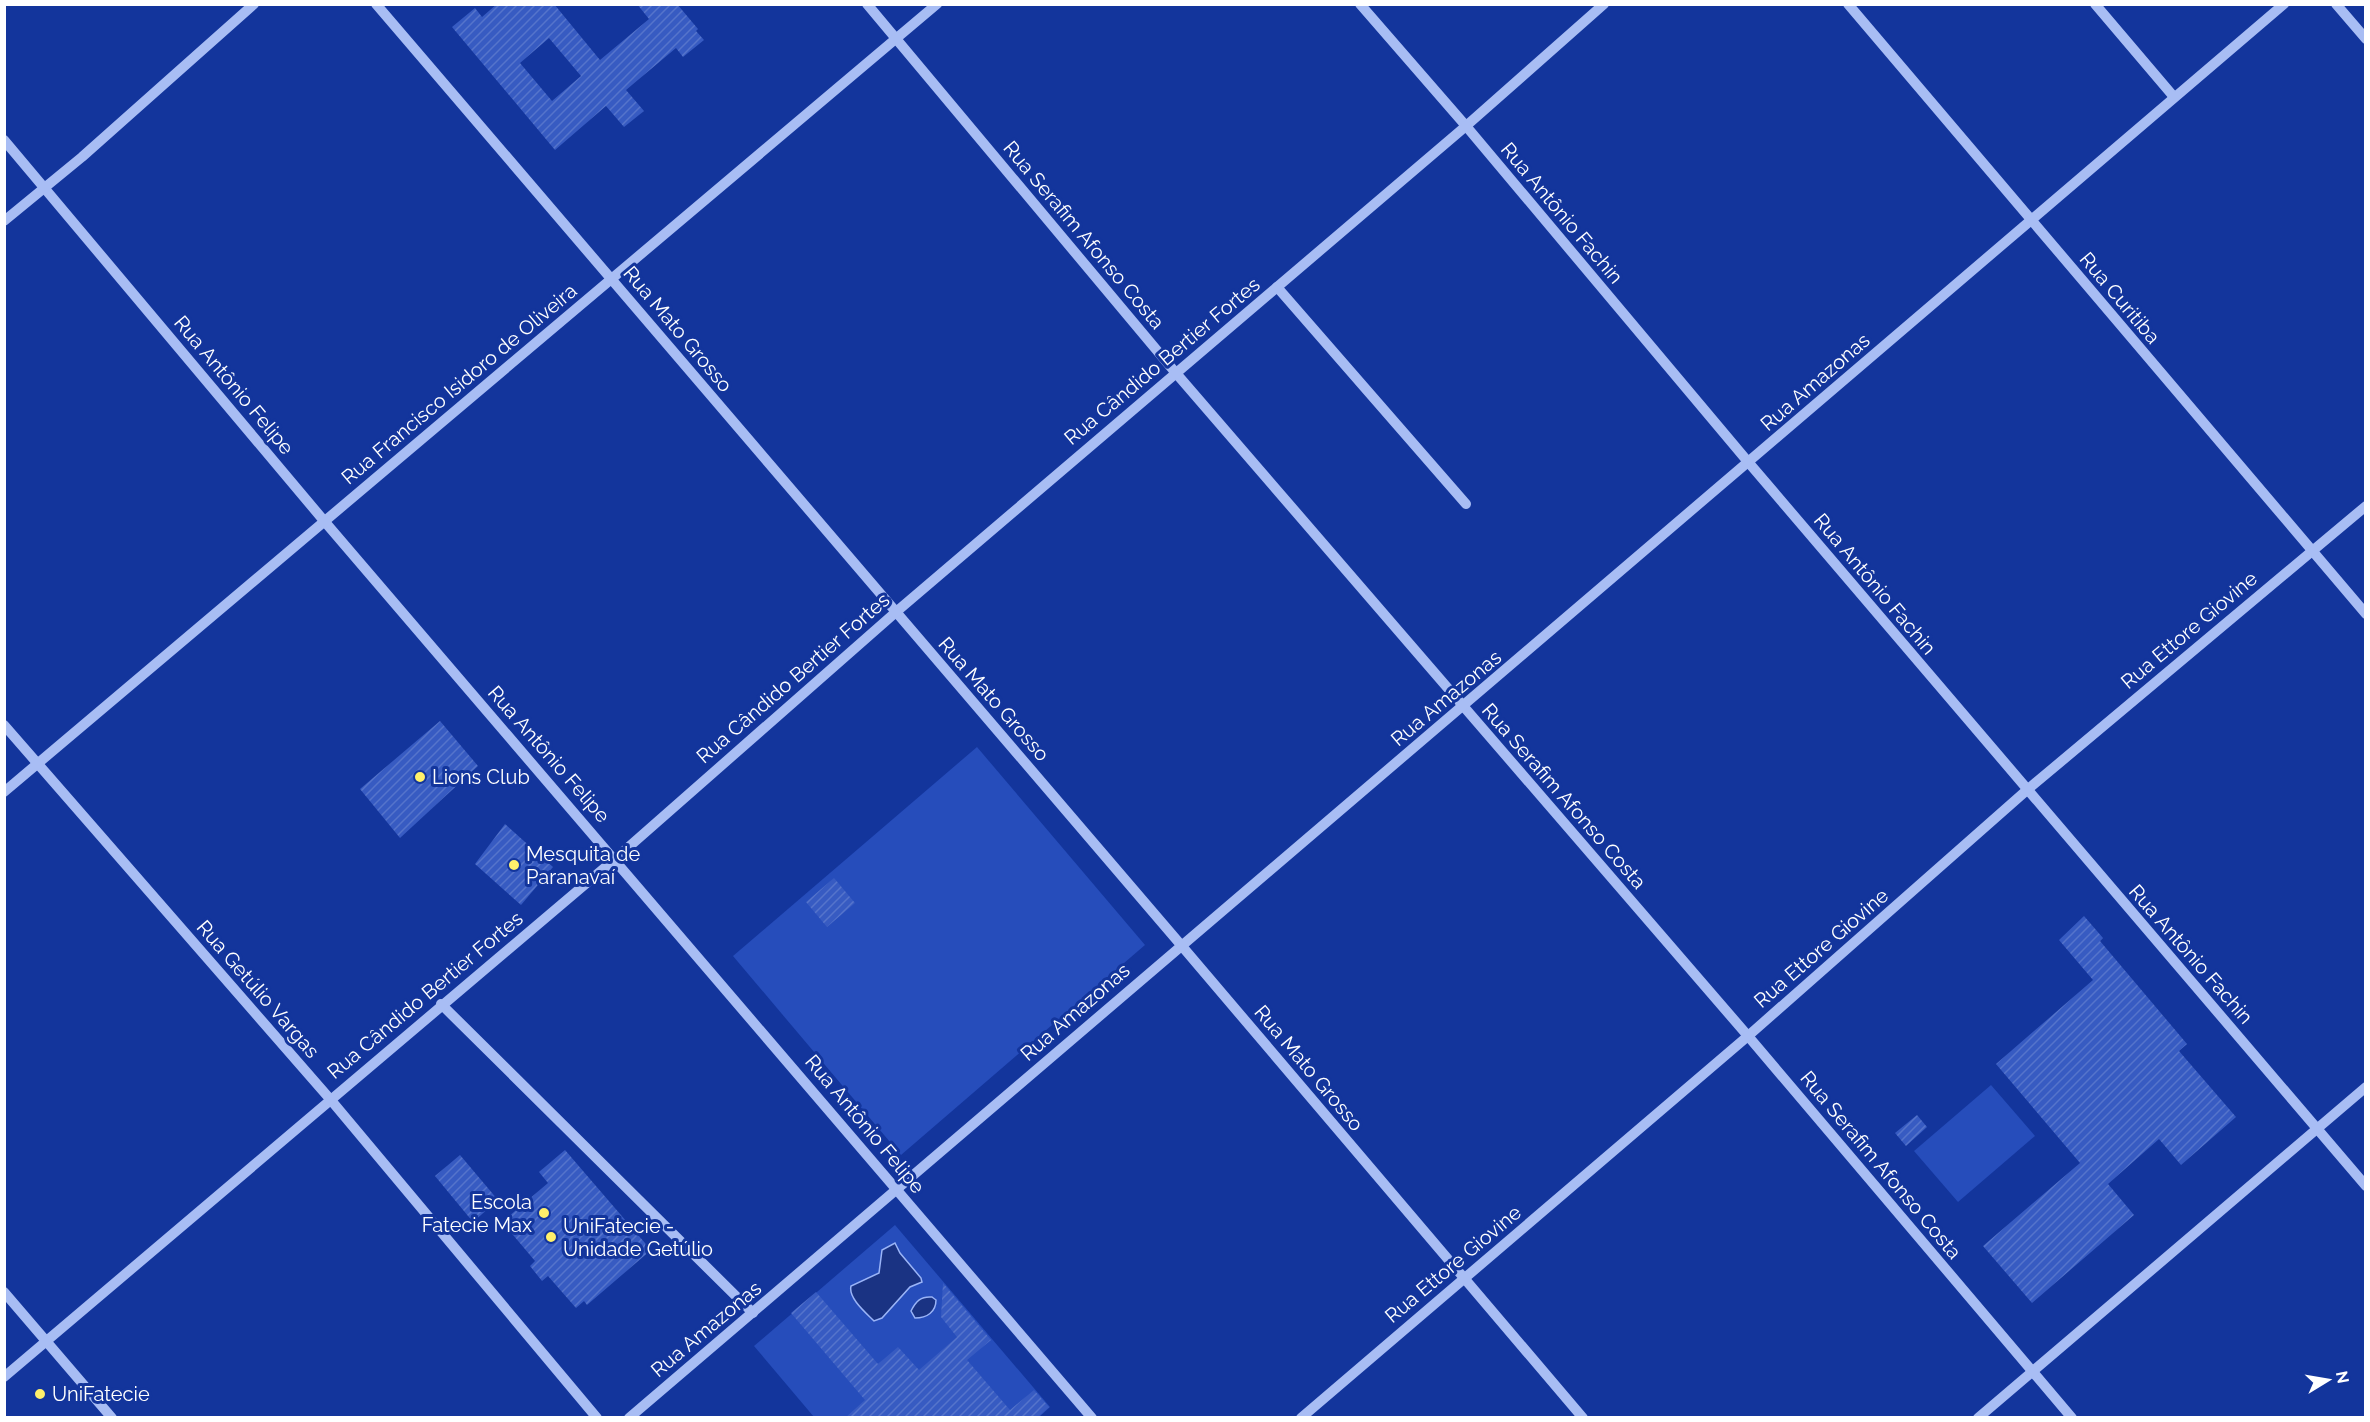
<svg xmlns="http://www.w3.org/2000/svg" width="2370" height="1422" viewBox="0 0 2370 1422" font-family="Raleway,sans-serif">
<defs>
<pattern id="building-hatch" width="6" height="6" patternUnits="userSpaceOnUse" patternTransform="scale(1.5)"><rect width="6" height="6" fill="#375bc2"/><path d="M-1 1l2-2M0 6l6-6M5 7l2-2" fill="none" stroke="#5574cb"/></pattern>
</defs>
<rect width="100%" height="100%" fill="#13359c"/>
<g fill="#264dbb">
<path d="M977,747L1145,945L901,1155L733,956Z"/>
<path d="M1991,1085L2035,1136L1958,1202L1914,1151Z"/>
<path d="M895,1225L1050,1407L1038,1418L814,1417L754,1346Z"/>
</g>
<g fill="#1a3383" stroke="#9ab4f7" stroke-width="1.5">
<path d="M895,1243L900,1253L921,1278L922,1282L910,1287L882,1318L874,1321C866,1313 848,1298 851,1286L879,1273L882,1250Z"/>
<path d="M932,1297L936,1300C936,1312 927,1318 915,1318L911,1311C916,1301 921,1296 932,1297Z"/>
</g>
<g fill="url(#building-hatch)" fill-rule="evenodd">
<path d="M497,4H554L600,60L649,19L637,4H677L698,29L696,31L704,40L683,57L676,48L626,90L644,111L624,127L606,106L555,150L452,27L475,8L482,17ZM549,38L581,76L552,101L520,63Z"/>
<path d="M440,721L478,766L400,838L360,789Z"/>
<path d="M505,824L553,867L521,905L475,864Z"/>
<path d="M834,878L855,903L827,927L806,902Z"/>
<path d="M2084,916L2103,938L2100,941L2187,1044L2179,1051L2236,1117L2181,1165L2159,1139L2108,1184L2134,1215L2032,1303L1983,1246L2080,1163L1996,1064L2093,980L2059,940Z"/>
<path d="M1917,1115L1927,1127L1906,1146L1895,1133Z"/>
<path d="M565,1150L651,1250L587,1305L584,1301L576,1308L548,1276L542,1281L530,1266L535,1261L502,1222L548,1183L539,1172Z"/>
<path d="M460,1155L498,1200L473,1222L435,1176Z"/>
<path d="M943,1283L991,1340L967,1360L1010,1410L1034,1390L1049,1407L1037,1418H845L865,1400L791,1313L816,1292L878,1364L898,1347L919,1370L957,1337L941,1317Z"/>
</g>
<g fill="none" stroke-linecap="round" stroke-linejoin="round">
<g stroke="#a8bdf4" stroke-width="10">
<path d="M376,4L1181,945L1583,1418"/>
<path d="M867,4L1175,372L1748,1036L2072,1418"/>
<path d="M1360,4L1466,126L1749,463L2366,1186"/>
<path d="M1848,4L2366,614"/>
<path d="M2095,4L2174,97"/>
<path d="M2336,4L2366,39"/>
<path d="M4,140L325,522L1092,1418"/>
<path d="M4,221L82,157L254,4"/>
<path d="M1277,287L1466,504"/>
<path d="M4,725L330,1099L597,1418"/>
<path d="M4,792L937,4"/>
<path d="M441,1004L753,1313"/>
<path d="M4,1292L112,1418"/>
<path d="M4,1377L615,859L896,612L1466,126L1604,4"/>
<path d="M629,1418L2284,4"/>
<path d="M1301,1418L1748,1036L2027,790L2366,506"/>
<path d="M1978,1418L2366,1087"/>
</g>
</g>
<g fill="#fff06b" stroke="#13359c" stroke-width="2">
<circle cx="420" cy="777" r="6"/>
<circle cx="514" cy="865" r="6"/>
<circle cx="544" cy="1213" r="6"/>
<circle cx="551" cy="1237" r="6"/>
<circle cx="40" cy="1394" r="6"/>
</g>
<g text-anchor="middle" stroke-width="6" stroke-linejoin="round" paint-order="stroke">
<g font-size="20" fill="#fff" stroke="#13359c">
<text transform="translate(1562 213) rotate(50)" y="7">Rua Antônio Fachin</text>
<text transform="translate(1084 235) rotate(50)" y="7">Rua Serafim Afonso Costa</text>
<text transform="translate(2120 298) rotate(50)" y="7">Rua Curitiba</text>
<text transform="translate(678 329) rotate(50)" y="7">Rua Mato Grosso</text>
<text transform="translate(1162 361) rotate(-40)" y="7">Rua Cândido Bertier Fortes</text>
<text transform="translate(1815 382) rotate(-41)" y="7">Rua Amazonas</text>
<text transform="translate(459 384) rotate(-40)" y="7">Rua Francisco Isidoro de Oliveira</text>
<text transform="translate(234 385) rotate(50)" y="7">Rua Antônio Felipe</text>
<text transform="translate(1875 584) rotate(50)" y="7">Rua Antônio Fachin</text>
<text transform="translate(2189 630) rotate(-40)" y="7">Rua Ettore Giovine</text>
<text transform="translate(793 678) rotate(-41)" y="7">Rua Cândido Bertier Fortes</text>
<text transform="translate(1446 698) rotate(-40)" y="7">Rua Amazonas</text>
<text transform="translate(994 699) rotate(49)" y="7">Rua Mato Grosso</text>
<text transform="translate(549 754) rotate(49)" y="7">Rua Antônio Felipe</text>
<text transform="translate(1564 796) rotate(49)" y="7">Rua Serafim Afonso Costa</text>
<text transform="translate(1821 948) rotate(-41)" y="7">Rua Ettore Giovine</text>
<text transform="translate(2191 954) rotate(49)" y="7">Rua Antônio Fachin</text>
<text transform="translate(258 989) rotate(49)" y="7">Rua Getúlio Vargas</text>
<text transform="translate(425 995) rotate(-40)" y="7">Rua Cândido Bertier Fortes</text>
<text transform="translate(1075 1012) rotate(-41)" y="7">Rua Amazonas</text>
<text transform="translate(1309 1068) rotate(50)" y="7">Rua Mato Grosso</text>
<text transform="translate(865 1124) rotate(50)" y="7">Rua Antônio Felipe</text>
<text transform="translate(1881 1165) rotate(50)" y="7">Rua Serafim Afonso Costa</text>
<text transform="translate(1453 1264) rotate(-40)" y="7">Rua Ettore Giovine</text>
<text transform="translate(706 1329) rotate(-40)" y="7">Rua Amazonas</text>
</g>
<g font-size="20" fill="#fff" stroke="#13359c" text-anchor="start">
<text x="432" y="784">Lions Club</text>
<text x="526" y="861">Mesquita de<tspan x="526" dy="23">Paranavaí</tspan></text>
<text x="532" y="1209" text-anchor="end">Escola<tspan x="532" dy="23">Fatecie Max</tspan></text>
<text x="563" y="1233">UniFatecie -<tspan x="563" dy="23">Unidade Getúlio</tspan></text>
<text x="52" y="1401">UniFatecie</text>
</g>
</g>
<rect width="2370" height="1422" fill="none" stroke="#ffffff" stroke-width="12"/>
<g transform="translate(2328 1380) rotate(79)" stroke="#13359c" stroke-width="4.5" paint-order="stroke">
<path d="M0-4.5L10 22L0 15L-10 22Z" fill="#ffffff"/>
<text y="-9" font-size="16" font-weight="bold" text-anchor="middle" fill="#ffffff">N</text>
</g>
</svg>
